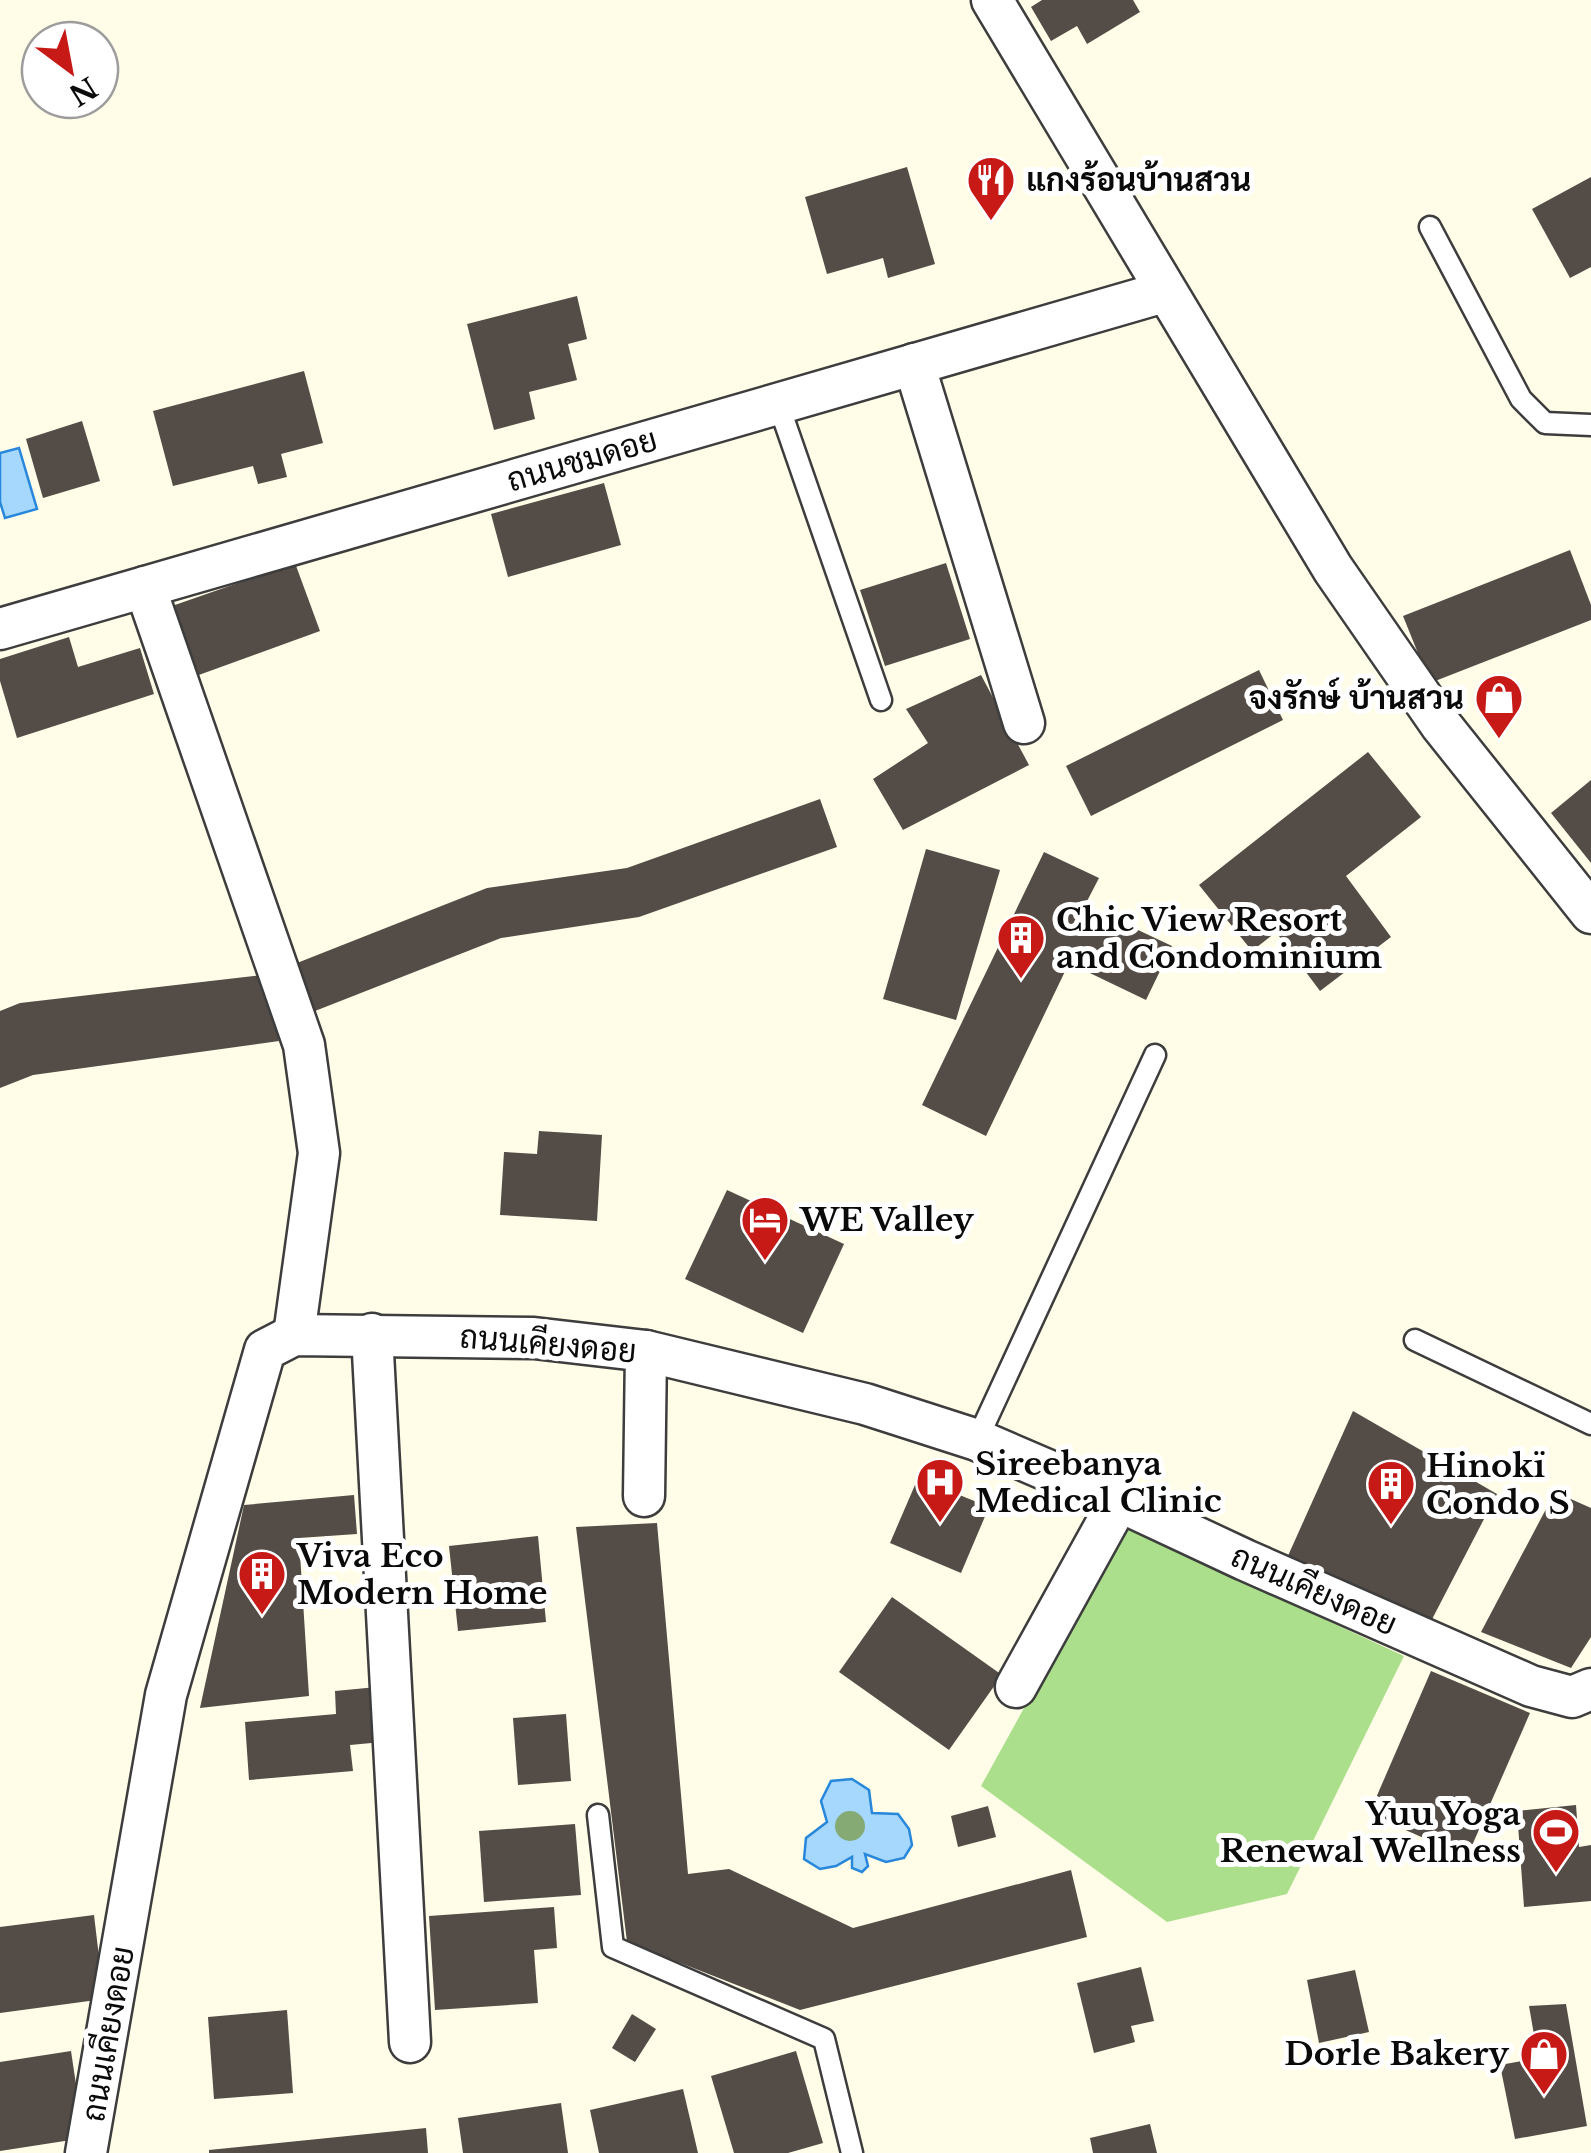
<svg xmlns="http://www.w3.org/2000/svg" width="1591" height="2153" viewBox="0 0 1591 2153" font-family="'Libre Baskerville',Sarabun,serif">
<rect width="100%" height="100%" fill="#fffce8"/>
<path fill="#acdf8c" d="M1124,1527L1404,1656L1287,1894L1167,1922L981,1786Z"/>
<g fill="#a6d7fc" stroke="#2687db" stroke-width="2.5">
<path d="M19,448L37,509L5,518L0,502V453Z"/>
<path d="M852,1779L869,1790L872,1813L898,1814L909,1829L912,1845L904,1858L886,1862L865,1854L868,1866L862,1872L852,1868V1857L836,1866L820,1869L804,1859L806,1838L827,1822L821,1801L831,1781Z"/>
</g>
<g fill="#544c46">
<path d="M1042,0H1133L1140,12L1087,44L1077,26L1051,41L1031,7Z"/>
<path d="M907,167L935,264L888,278L883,258L827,274L805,197Z"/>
<path d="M1591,177V267L1570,278L1532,209Z"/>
<path d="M577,296L587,339L568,344L577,380L529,392L535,419L494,430L467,324Z"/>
<path d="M304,371L323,443L281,454L287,477L258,484L253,466L173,486L153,411Z"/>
<path d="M82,421L100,481L43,498L26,439Z"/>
<path d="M604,483L621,545L508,577L491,514Z"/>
<path d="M1570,550L1591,605V620L1430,683L1403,616Z"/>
<path d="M295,563L320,631L196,676L172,606Z"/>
<path d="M946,563L970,639L885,666L860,590Z"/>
<path d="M69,637L78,667L140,648L154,694L17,738L0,681V659Z"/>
<path d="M1259,670L1283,720L1091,816L1066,766Z"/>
<path d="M981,675L1029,765L903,830L873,779L928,743L906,709Z"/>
<path d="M1368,752L1421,817L1346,876L1391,937L1320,991L1276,932L1252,951L1199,885Z"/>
<path d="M1591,780V863L1551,813Z"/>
<path d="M820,799L837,847L639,917L501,938L315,1011L297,963L487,888L627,868Z"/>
<path d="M926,849L1000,870L956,1020L883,999Z"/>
<path d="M1044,852L1099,878L1085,905L1172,946L1146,1000L1069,963L986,1136L922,1105Z"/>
<path d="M263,975L279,1041L33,1075L0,1088V1011L20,1003Z"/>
<path d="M539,1131L602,1135L597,1221L500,1215L504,1152L537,1154Z"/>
<path d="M727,1190L844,1244L803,1333L685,1279Z"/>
<path d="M1353,1411L1497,1494L1428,1627L1287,1558Z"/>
<path d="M918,1478L989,1507L961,1573L890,1543Z"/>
<path d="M1555,1492L1591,1508V1637L1571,1668L1481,1632Z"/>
<path d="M354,1495L357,1534L299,1538L309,1696L200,1708L244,1505Z"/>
<path d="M657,1523L688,1874L729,1869L853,1928L1071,1870L1087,1937L800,2010L627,1942L576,1527Z"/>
<path d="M538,1536L546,1622L458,1631L449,1546Z"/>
<path d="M892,1597L1002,1675L949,1750L839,1672Z"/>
<path d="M1431,1671L1530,1713L1467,1857L1369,1814Z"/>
<path d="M377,1687L382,1742L350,1745L353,1771L249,1780L245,1722L336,1714L335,1691Z"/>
<path d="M566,1714L571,1781L518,1785L513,1718Z"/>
<path d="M1576,1805L1579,1847L1591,1845V1901L1524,1907L1517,1811Z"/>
<path d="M988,1806L996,1837L958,1847L951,1816Z"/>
<path d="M575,1824L581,1895L484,1902L479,1831Z"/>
<path d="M554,1907L557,1948L534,1950L538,2003L435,2010L429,1916Z"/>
<path d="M94,1915L104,1999L0,2013V1927Z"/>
<path d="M1141,1967L1154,2021L1131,2026L1135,2042L1094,2053L1077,1983Z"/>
<path d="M1355,1970L1369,2032L1319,2043L1307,1980Z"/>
<path d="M1566,2004L1587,2126L1515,2139L1500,2065L1538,2058L1529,2006Z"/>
<path d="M287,2010L293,2093L214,2099L208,2017Z"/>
<path d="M632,2014L656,2029L635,2062L612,2048Z"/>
<path d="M71,2051L84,2138L0,2151V2062Z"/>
<path d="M796,2051L823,2143L788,2153H734L711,2076Z"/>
<path d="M683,2089L698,2153H599L590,2110Z"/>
<path d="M561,2103L568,2153H463L458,2118Z"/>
<path d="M1150,2124L1157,2153H1093L1090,2138Z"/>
<path d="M426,2128L428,2153H209V2150Z"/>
</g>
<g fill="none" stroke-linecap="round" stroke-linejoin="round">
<g stroke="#3d3d3d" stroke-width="25">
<g id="lane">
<path d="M1430,227L1521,399L1545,423L1591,425"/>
<path d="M778,403L881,700"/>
<path d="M1415,1340L1591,1424"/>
<path d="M977,1440L1155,1055"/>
<path d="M598,1815L613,1947L824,2039L852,2153"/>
</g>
</g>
<g stroke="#3d3d3d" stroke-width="45">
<g id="street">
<path d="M992,0L1333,569L1441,725L1591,913"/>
<path d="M914,364L1024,723"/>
<path d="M145,587L304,1045L319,1153L294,1335"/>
<path d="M0,629L1164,292"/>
<path d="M372,1334L410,2042"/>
<path d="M644,1496L646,1351"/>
<path d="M1016,1687L1119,1501"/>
<path d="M86,2153L166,1695L265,1350L294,1335L534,1338L646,1351L865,1404L977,1440L1119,1501L1245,1560L1531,1686L1572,1697L1591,1689"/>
</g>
</g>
<use href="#lane" stroke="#fff" stroke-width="20"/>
<use href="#street" stroke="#fff" stroke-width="40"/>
</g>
<circle fill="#85aa74" cx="850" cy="1826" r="15"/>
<defs>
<g id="restaurant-pin" transform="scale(2.5)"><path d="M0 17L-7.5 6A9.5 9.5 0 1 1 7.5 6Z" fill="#c71916" stroke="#fff"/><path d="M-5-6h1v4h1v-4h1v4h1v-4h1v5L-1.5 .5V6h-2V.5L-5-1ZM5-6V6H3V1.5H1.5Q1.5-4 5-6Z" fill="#fff"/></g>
<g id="shop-pin" transform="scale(2.5)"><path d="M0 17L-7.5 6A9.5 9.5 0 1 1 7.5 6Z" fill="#c71916" stroke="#fff"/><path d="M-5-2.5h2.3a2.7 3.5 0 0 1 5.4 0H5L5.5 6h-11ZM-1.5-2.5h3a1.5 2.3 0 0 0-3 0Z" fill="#fff"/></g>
<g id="building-pin" transform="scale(2.5)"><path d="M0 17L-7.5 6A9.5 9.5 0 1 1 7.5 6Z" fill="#c71916" stroke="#fff"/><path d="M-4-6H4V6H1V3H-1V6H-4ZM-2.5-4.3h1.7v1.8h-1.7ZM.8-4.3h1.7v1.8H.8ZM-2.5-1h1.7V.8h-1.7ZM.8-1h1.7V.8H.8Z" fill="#fff"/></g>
<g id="hotel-pin" transform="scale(2.5)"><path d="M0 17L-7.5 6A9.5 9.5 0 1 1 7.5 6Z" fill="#c71916" stroke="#fff"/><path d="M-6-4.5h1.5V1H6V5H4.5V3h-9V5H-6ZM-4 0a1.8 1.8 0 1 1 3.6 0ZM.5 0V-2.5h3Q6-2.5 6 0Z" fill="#fff"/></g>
<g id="hospital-pin" transform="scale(2.5)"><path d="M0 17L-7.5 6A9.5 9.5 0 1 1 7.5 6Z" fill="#c71916" stroke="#fff"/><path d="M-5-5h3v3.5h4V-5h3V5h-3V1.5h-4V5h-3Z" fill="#fff"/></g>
<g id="stadium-pin" transform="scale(2.5)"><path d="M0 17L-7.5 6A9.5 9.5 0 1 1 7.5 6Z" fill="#c71916" stroke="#fff"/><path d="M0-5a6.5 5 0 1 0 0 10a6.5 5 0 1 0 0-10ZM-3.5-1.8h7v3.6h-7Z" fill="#fff"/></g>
</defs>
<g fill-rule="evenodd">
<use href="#restaurant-pin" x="991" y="180"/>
<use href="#shop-pin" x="1499" y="698"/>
<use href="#building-pin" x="1021" y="938"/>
<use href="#hotel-pin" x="765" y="1220"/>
<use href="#hospital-pin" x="940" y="1482"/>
<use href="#building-pin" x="1391" y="1484"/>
<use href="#building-pin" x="262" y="1574"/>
<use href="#stadium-pin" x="1556" y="1832"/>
<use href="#shop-pin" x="1544" y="2054"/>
</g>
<g text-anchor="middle" stroke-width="10" stroke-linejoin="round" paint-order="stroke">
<g font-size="32" font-weight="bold" fill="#0a0a0a" stroke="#fff" text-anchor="start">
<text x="1026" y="191">แกงร้อนบ้านสวน</text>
<text x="1464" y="709" text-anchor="end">จงรักษ์ บ้านสวน</text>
<text x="1056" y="931">Chic View Resort<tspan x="1056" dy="37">and Condominium</tspan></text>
<text x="800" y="1231">WE Valley</text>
<text x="975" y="1475">Sireebanya<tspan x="975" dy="37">Medical Clinic</tspan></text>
<text x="1426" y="1477">Hinokï<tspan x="1426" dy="37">Condo S</tspan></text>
<text x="297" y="1567">Viva Eco<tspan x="297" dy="37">Modern Home</tspan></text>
<text x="1521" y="1825" text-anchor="end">Yuu Yoga<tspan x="1521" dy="37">Renewal Wellness</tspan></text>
<text x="1509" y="2065" text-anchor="end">Dorle Bakery</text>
</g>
<g font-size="32" fill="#0a0a0a" stroke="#fff">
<text transform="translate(582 460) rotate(-16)" y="11">ถนนชมดอย</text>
<text transform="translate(548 1344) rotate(5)" y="11">ถนนเคียงดอย</text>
<text transform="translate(1314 1590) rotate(24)" y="11">ถนนเคียงดอย</text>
<text transform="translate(108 2034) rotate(-80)" y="11">ถนนเคียงดอย</text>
</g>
</g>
<g transform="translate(70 70) rotate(148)"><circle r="48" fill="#ffffff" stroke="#9d9d9d" stroke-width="2.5"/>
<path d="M0-8L18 38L0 25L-18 38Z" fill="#c71916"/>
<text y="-15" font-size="28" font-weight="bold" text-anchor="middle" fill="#0a0a0a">N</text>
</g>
</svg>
